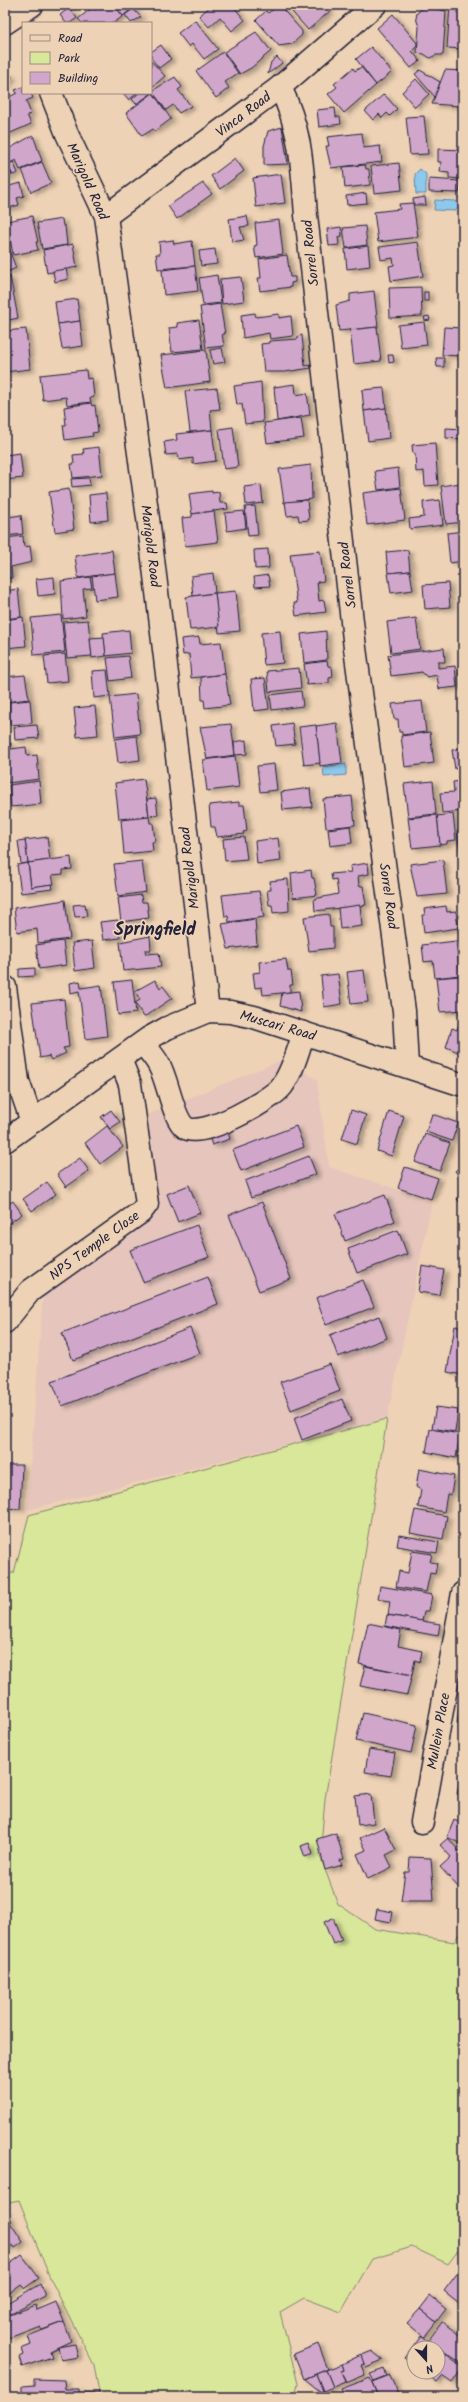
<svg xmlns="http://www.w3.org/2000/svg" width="468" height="2402" viewBox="0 0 468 2402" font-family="Kalam,sans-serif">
<defs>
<filter id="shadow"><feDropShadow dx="4.5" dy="2.5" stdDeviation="2" flood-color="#0004"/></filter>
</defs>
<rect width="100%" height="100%" fill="#eed2b5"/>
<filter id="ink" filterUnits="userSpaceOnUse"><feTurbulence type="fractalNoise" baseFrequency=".025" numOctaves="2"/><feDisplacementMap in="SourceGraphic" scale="8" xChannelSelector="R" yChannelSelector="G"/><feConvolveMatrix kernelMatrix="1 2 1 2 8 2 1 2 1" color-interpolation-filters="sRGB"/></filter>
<g filter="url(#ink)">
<path fill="#e5c5bc" d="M285,1059L317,1080L329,1167L432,1201L387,1419L27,1510L43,1295L160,1206L145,1116Z"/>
<path fill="#d9e79a" stroke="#7e846a" d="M387,1419L325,1799L320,1856L338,1904L375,1929L454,1942L463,1929V2244L448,2264L412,2247L372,2259L341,2312L304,2298L280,2312L298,2384L295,2397H100L94,2366L50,2278L19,2200L5,2203V1574L14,1573L29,1515Z"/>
<g fill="#8dc9ed" stroke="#6286a6">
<path d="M420,169L426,174V194H416L415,174Z"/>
<path d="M435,200L456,201L459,207L455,211L434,210Z"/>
<path d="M346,764V775L324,777L323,767Z"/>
</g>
<g fill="#d1a6cb" stroke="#22223b" filter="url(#shadow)">
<path d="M101,5H114L123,16L114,23H82L78,19L93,7L95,10Z"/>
<path d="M114,5H136L123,16Z"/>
<path d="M212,5H232L245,20L232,31L220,17L209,27L199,16Z"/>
<path d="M279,5L302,31V35L292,44L279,46L256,20L266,11L268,13Z"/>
<path d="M286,5H325L330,11L308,30Z"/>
<path d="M450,5H463V49L447,48Z"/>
<path d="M425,6L446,11L443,55H436L430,58L424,54L417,53L419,27L416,18L417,13Z"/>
<path d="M69,8L77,18L70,23H66L60,15Z"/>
<path d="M133,9L141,17L131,23L125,15Z"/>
<path d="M393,14L417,43V46L412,51L420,61L411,68L377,28Z"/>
<path d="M195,20L218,49L204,59L192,44L189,47L178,33Z"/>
<path d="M256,32L271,51L251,68L240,74L224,52Z"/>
<path d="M161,45L171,59L159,68L151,58V52Z"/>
<path d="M371,47L392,72L376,85L356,59Z"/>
<path d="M223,52L238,73L225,82L229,88L216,98L196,71Z"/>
<path d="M277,57L282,63L268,74L271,62Z"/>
<path d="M151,61L165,76L151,88Z"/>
<path d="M361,67L376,85L344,113L328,94L337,87L334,84L353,68L355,71Z"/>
<path d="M420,70L440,82L435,97L415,74Z"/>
<path d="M445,70L463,71L460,106L432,104Z"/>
<path d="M5,74L12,76L5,88Z"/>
<path d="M175,77L182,87L178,90L191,106L179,113L173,105L166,110L152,91Z"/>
<path d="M416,79L429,94L415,107L402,92Z"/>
<path d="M23,87V93H31L33,98L26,101L31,114L27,115L31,124L6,135L5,99L17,93L15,90Z"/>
<path d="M123,93H137L129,100Z"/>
<path d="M139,93H151V94L136,104L132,99Z"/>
<path d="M153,93L171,119L155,131L153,129L142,136L126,113Z"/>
<path d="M384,94L397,109L390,116L387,113L382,118L379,114L373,120L365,111Z"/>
<path d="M335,108L336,117H340L341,124L319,127L317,110Z"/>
<path d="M424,116L428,154L410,155L406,117Z"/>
<path d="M282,127L288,164L264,165V146L268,131Z"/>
<path d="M362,133L364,148L380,146L382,162L331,168L326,146H329L327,137Z"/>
<path d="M33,135L42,161L20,170L16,160L6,165L5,151Z"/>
<path d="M438,149L463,150V179L449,178V173L440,172L441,162H438Z"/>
<path d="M235,158L244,171L220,189L211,176Z"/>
<path d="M13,162L18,173L13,175L7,165Z"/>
<path d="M42,162L51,183L31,192L22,170Z"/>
<path d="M399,163L402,190L374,193L371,166Z"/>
<path d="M365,165L366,169H369L370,185L345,188L343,167Z"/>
<path d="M7,166L12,175L5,179V167Z"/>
<path d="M281,174L285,203L256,207L253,178Z"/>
<path d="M429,179L460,181L459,193L429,192Z"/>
<path d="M461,181H463V199H460Z"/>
<path d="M21,183L24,196L17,198L19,205L5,209V187Z"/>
<path d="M203,183L212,194L177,219L168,206Z"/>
<path d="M366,193L367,203L347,205L346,196Z"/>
<path d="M425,197L426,205H414L413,199Z"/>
<path d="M413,203L418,237L378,242L374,212L400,209L399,204Z"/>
<path d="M32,216L38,242H36L38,250L13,255L7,221Z"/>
<path d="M247,216L249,226L240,227L244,240L232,242L229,219Z"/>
<path d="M62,219L63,226H65L67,245L42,249L37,223Z"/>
<path d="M279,220L283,254L256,258L254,246L257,245L255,223Z"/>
<path d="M365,226L367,245L346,248L343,228Z"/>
<path d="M341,227L342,236L338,237L339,245L329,246L327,229Z"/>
<path d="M5,239L16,268L5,273Z"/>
<path d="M173,240L174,244L192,241L195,266L158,269L156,254H160L159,242Z"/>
<path d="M418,242L423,276L391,281L389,266L394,265L393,258L381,260L379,247Z"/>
<path d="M73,244L77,267L47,273L43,250Z"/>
<path d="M368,246L370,266L347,269L345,249Z"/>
<path d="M215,249L217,264L201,266L199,251Z"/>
<path d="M287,255L290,277H295V282L291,283V287L260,291L258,278H261L259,259Z"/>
<path d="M195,266L198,291L164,295L162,270Z"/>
<path d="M66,269L68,279L55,282L53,271Z"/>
<path d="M217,275L221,303L203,305L199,278Z"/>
<path d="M10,276L18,318L5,321V277Z"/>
<path d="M241,277L244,301L222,304L220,279Z"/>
<path d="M421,287L422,316L390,318L389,288Z"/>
<path d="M374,291L378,327L339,331L336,305L350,301V294Z"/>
<rect x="424" y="292" width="4" height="9"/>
<path d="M77,299L80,321L58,324L55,302Z"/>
<path d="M220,304L225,334H222L224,346L206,348L200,307Z"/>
<path d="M255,313L256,317L279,314V318L291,316L293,336L270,339L269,333L243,338L241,315Z"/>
<path d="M429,316L430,320L425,321L424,317Z"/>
<path d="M199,320L203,349L172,352L169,328L178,327L177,323Z"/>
<path d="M80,321L83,346L62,349L58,324Z"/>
<path d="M424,322L427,345L401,348L398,325Z"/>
<path d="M377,327L381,361L354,364L350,330Z"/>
<path d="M444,327L463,328V356L442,355Z"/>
<path d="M26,329L30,369L5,372V331Z"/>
<path d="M302,335L305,366L311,365V368L285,372H264L261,344L269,343V341L298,339V336Z"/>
<path d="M222,348L225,362L213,364L210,350Z"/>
<path d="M206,350L210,382L167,388L161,355Z"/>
<path d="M388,355H393L394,362L389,363Z"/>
<path d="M436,358H444V367H437Z"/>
<path d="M86,370L87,379L92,378L94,397L90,398L91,402L67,405L66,397L43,400L40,375Z"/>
<path d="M261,382L263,422L245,424L242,404L237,405L234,386Z"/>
<path d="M295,384L296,395L307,393L310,415L277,421L274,387Z"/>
<path d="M217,388L220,409L210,410L212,430L190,432L185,391Z"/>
<path d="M384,388L386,408L364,411L362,390Z"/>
<path d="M91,403L92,406L95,405L98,432L92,433L93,436L65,440L63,425H66L64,407Z"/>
<path d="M386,408L389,438L368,441L364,411Z"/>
<path d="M301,418L304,438L267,443L264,423Z"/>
<path d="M233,427L238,467L224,469L219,429Z"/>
<path d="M446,428L463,429V439L446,438Z"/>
<path d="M212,430L216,461L193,464V458L179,460L178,454L166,455L164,442L177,440L176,434Z"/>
<path d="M435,443L438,485L425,486L424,471L416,472L415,454H413L412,445Z"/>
<path d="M99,447L102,475L73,478L71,464H74L73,455L84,454L83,449Z"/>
<path d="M20,453L23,478L5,480V455Z"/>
<path d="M311,465L312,499L284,503L279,469Z"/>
<path d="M398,468L400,487L378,490L375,471Z"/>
<path d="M89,478L90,485L72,487L71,479Z"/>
<path d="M460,483L463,522L446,524L441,486Z"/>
<path d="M261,485L263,503L246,505L244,487Z"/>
<path d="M401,488L405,520L367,525L363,493Z"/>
<path d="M69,489L74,529L55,532L49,492Z"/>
<path d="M212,491V493L219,492L220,503H227L228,509L192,514L189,494Z"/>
<path d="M106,493L108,520L91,522L89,495Z"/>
<path d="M307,500L309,520L299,521L298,515L287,516L285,502Z"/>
<path d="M440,500L443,525L410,529L409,519L424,517L423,502Z"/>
<path d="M255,506L258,535L248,536L245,507Z"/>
<path d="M214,511L218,542L185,546L182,518L192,517V514Z"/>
<path d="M244,511L246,528L227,531L225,513Z"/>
<path d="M5,513H8V517L21,515L23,534L5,536Z"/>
<path d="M463,531V561L450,563L447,533Z"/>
<path d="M23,536L24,547L30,546L32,562L11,567L12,578H5V538Z"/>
<path d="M268,549L269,568L255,569L254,550Z"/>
<path d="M112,550L115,573L78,578L75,556Z"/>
<path d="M408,550L410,571L388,573L386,552Z"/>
<path d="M320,551L324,581L317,582L319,601L324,600L326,612L296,616L294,603H297L290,554Z"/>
<path d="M410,571L413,590L391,593L388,573Z"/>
<path d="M115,573L118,597L95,600L92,576Z"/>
<path d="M213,573L215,593L193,596L191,576Z"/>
<path d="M268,575L270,586L255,587L254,577Z"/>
<path d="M54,577L55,594L38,596L36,579Z"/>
<path d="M90,577L92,588L83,589L86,616L63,619L61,581Z"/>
<path d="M448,583L450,607L425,609L423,585Z"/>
<path d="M18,589L21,617L5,619V591Z"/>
<path d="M236,591L240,631L219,633L215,593Z"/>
<path d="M215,593L219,627L190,630L186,597Z"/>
<path d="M61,615L65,652L34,655L31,618Z"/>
<path d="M23,617L26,646L5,648V620Z"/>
<path d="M416,618L420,649L391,653L387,622Z"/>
<path d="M88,620L92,656L67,658L63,622Z"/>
<path d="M129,630L131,653L106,656L103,633Z"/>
<path d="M280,631L283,663L264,665L261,633Z"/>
<path d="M326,631L327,660L304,663L301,634Z"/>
<path d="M104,637L106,656L92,658L90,638Z"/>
<path d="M199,637L200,644L221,642L225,674L191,678L189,654L183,655L181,639Z"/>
<path d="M444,648L445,662H438V668L455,666L457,687L439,689L437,675L427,677L422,672L391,676L388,655Z"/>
<path d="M65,654L68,681L47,683L44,656Z"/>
<path d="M128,656L131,678L110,681L107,658Z"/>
<path d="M327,661L328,666L332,667L333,677L329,678V683L307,685L304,664Z"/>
<path d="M299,668L301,688L269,692L267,671Z"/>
<path d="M107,670L110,696L94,698L92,671Z"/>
<path d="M225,674L230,705L205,708L204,700H202L201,677Z"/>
<path d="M25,675L29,699L5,702V677Z"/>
<path d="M265,678L269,709L254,711L251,679Z"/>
<path d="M301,691L303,706L272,710L270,695Z"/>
<path d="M136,694L140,734L115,737L110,697Z"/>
<path d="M30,700L32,723L10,725L9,702Z"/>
<path d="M422,701L426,732L402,735V732H399L398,719H394L392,704Z"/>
<path d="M95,706L98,735L77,737L74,708Z"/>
<path d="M292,723L295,744L276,746L273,726Z"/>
<path d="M337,723L342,763L320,766L316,726Z"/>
<path d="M231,724L235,755L207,759L200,727Z"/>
<path d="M37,725L39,738L15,740L14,727Z"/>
<path d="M316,725L320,763L304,765L299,727Z"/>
<path d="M430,732L434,763L405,767L401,736Z"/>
<path d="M137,736L140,760L118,763L115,739Z"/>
<path d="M246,740L247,754L235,755L234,742Z"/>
<path d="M11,743V749L26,747L27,756L37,755L39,779L8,783L5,744Z"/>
<path d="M463,748V768L455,769L452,750Z"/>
<path d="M235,756L239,787L207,791L203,760Z"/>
<path d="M274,764L277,790L260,792L257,766Z"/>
<path d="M144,779L149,816L119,819L115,783Z"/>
<path d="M39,781L41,804L11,807L9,785Z"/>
<path d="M433,781L436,814L408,817L404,784Z"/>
<path d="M463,781V811L442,813L440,793L454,792L453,782Z"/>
<path d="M310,788L312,807L283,810L281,792Z"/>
<path d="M352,796L355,825L326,828L323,799Z"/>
<path d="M156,798L158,815L149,816L147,799Z"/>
<path d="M239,802V805H244L247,831L243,832L244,834L217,837L215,827H211L209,805Z"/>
<path d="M453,814L456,840L447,841V844L440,845L437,816Z"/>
<path d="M437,815L440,845L412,848L408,818Z"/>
<path d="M149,817L150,823H153L155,841L152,842L153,851L124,854L121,820Z"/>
<path d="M350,826L352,843L330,846L328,829Z"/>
<path d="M463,830V852H460L457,831Z"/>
<path d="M47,837L50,860L28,863L25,840Z"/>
<path d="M244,837L247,859L225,861L223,839Z"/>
<path d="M278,838L281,861L257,864L255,841Z"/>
<path d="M25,840L28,863L21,864L18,841Z"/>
<path d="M71,857L72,869L63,870V874L52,875L54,884L31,887L28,863Z"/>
<path d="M443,860L447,894L417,897L410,864Z"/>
<path d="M142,861L146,892L118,896L114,864Z"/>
<path d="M28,863L31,887L52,884L53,889L21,893L17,865Z"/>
<path d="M368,863L369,874L358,876L359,886H363L366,905L315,911L314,899L338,894L336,879L332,880L331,874L351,872L350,866Z"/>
<path d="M311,870L312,878H314L317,895L293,898L291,873Z"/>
<path d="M288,879L289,911L273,913L272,905H269L267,890H271L270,881Z"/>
<path d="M259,891L264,917L229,922L228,916L225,917L222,895Z"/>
<path d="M141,895L142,902H147L149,918L121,922L118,898Z"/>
<path d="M65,900L70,939L38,943L37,929L17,932L14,908Z"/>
<path d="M85,904L87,916L75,917L73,905Z"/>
<path d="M360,905L362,926L340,929L338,908Z"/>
<path d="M446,906L447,912L456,911L458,928L424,933L422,915H425L424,909Z"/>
<path d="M329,914L330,927H333V948L309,951L304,917Z"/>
<path d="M255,919L257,945L228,949L222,924Z"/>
<path d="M118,920L120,938L103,940L100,922Z"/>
<path d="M150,936L151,950H145L146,954L159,953L161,967L123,971L120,942Z"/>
<path d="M63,941L66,965L39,969L36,945Z"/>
<path d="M92,941L95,968L75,971L72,943Z"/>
<path d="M456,941L460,975L435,978L433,961L424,962L422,945Z"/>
<path d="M286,959L288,971H291L293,985H290V992L263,995L262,987L255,988L253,973L260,972L259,962Z"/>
<path d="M35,968V976L19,977V969Z"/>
<path d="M364,970L368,1002L351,1004L347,972Z"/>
<path d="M338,974L342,1004L324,1007L321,976Z"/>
<path d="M459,976L463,1010L440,1012L436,978Z"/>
<path d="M132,980L136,1013L118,1015L114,982Z"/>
<path d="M155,980L160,988L163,986L172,998L144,1017L135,1003L140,1000L135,991Z"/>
<path d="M80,981L81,988L101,985L107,1036L85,1039L79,991L71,993L70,983Z"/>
<path d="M299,991L301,1012L280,1006L282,993Z"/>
<path d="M64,999L69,1047L63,1048L66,1053L51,1060L49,1056L40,1058L32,1003Z"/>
<path d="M461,1019L463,1020V1054L446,1047L452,1028L457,1030Z"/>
<path d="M111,1110L120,1122L110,1129L101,1117Z"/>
<path d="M351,1110L366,1115L357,1144L342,1139Z"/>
<path d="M389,1111L404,1116L392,1156L377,1151Z"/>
<path d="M432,1114L458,1123L452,1141L426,1132Z"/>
<path d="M107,1126L123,1147L100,1164L85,1143Z"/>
<path d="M226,1126L230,1139L212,1145L207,1132Z"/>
<path d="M296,1126L304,1147L241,1171L233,1150Z"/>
<path d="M425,1134L450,1143L440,1171L415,1162Z"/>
<path d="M309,1156L316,1174L251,1198L245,1181Z"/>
<path d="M80,1158L89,1171L66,1187L57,1174Z"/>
<path d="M463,1164V1181L455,1171Z"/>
<path d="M405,1167L438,1178L431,1199L398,1188Z"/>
<path d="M47,1182L56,1194L32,1211L23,1199Z"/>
<path d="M189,1185L200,1213L178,1222L167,1194Z"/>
<path d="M463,1194V1206L457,1199Z"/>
<path d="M385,1195L395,1221L345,1241L335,1214Z"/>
<path d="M13,1201L22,1214L5,1226V1206Z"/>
<path d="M262,1202L291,1279L259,1291L229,1215Z"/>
<path d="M197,1225L209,1257L143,1282L130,1250Z"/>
<path d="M398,1230L407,1254L357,1273L348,1249Z"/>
<path d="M422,1266L444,1270L439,1295L418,1292Z"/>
<path d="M208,1277L218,1304L73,1360L62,1333Z"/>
<path d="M463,1278V1291H461Z"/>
<path d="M363,1280L374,1307L326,1325L316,1298Z"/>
<path d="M379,1316L387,1338L338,1357L330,1335Z"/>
<path d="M455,1326L463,1328V1375L447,1372Z"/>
<path d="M190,1328L200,1353L62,1406L52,1381Z"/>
<path d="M330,1364L340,1391L291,1410L280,1382Z"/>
<path d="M342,1399L351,1421L302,1440L294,1418Z"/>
<path d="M436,1407L458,1410L455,1432L432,1428Z"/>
<path d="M430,1429L460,1434L456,1458L426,1452Z"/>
<path d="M5,1465H22L20,1509L5,1508Z"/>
<path d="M419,1469L454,1476L451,1495L447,1494L444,1512L418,1507L421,1490L416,1487Z"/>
<path d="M415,1510L447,1516L443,1539L410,1533Z"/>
<path d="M399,1535L439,1542L437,1553L397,1546Z"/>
<path d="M412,1551L432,1554L430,1562L437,1563L435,1574L430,1573L426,1592L396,1587L399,1571L408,1573Z"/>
<path d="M380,1586L432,1595L429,1611H424L422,1621L388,1615L390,1601L378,1599Z"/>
<path d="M387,1615L440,1624L438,1636L385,1626Z"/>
<path d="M368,1623L401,1630L398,1646L422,1651L420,1662L415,1660L412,1675L359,1664Z"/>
<path d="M365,1666L412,1675L407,1695L360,1686Z"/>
<path d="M459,1707H463V1724L457,1723Z"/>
<path d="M363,1713L417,1725L411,1753L356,1741Z"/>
<path d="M369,1749L395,1753L391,1776L365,1772Z"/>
<path d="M462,1767H463V1796L457,1794Z"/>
<path d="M371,1794L374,1823L358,1825L355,1796Z"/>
<path d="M454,1820L463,1824V1845L447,1837Z"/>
<path d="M384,1827L396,1850L386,1855L392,1867L368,1879L357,1854L366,1850L360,1838Z"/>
<path d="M336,1833L344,1859L340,1860L342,1865L325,1870L317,1839Z"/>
<path d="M448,1838L459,1851L463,1849V1885L459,1888L440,1867L451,1857L440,1845Z"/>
<path d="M309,1843L313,1854L305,1857L301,1846Z"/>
<path d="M410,1857L431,1858L434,1901H401L405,1872H409Z"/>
<path d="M377,1909L393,1912L391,1922L375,1919Z"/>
<path d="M333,1918L342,1940L333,1944L324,1922Z"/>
<path d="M5,2211L12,2221L5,2224Z"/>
<path d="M9,2221L23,2242L15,2248L13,2245L5,2250V2224Z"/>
<path d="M22,2255L39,2278L25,2288L21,2284L5,2296V2264L9,2261L11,2263Z"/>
<path d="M459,2271L463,2274V2306L444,2291Z"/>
<path d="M40,2284L45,2296L11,2314L5,2304Z"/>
<path d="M430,2296L446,2309L436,2322L420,2309Z"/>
<path d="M56,2302L64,2322L42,2330L40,2326L9,2338L5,2328V2317L36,2305L37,2310Z"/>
<path d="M420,2309L436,2322L424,2337L407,2323Z"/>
<path d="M64,2322L71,2341L50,2351L52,2357L22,2367L19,2357L23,2355L21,2349L31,2345L28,2336Z"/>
<path d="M442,2322L461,2336L463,2334V2364L428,2341Z"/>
<path d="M421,2336L438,2348H414V2365L405,2358Z"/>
<path d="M75,2344L78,2357L61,2360L58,2347Z"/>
<path d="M318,2344L328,2369L304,2379L294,2354Z"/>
<path d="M438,2348L463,2367L452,2383L442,2376L437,2382L423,2372H438Z"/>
<path d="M372,2351L383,2360L366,2367L362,2355Z"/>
<path d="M361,2355L364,2364L361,2365L365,2375L346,2383L341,2371L344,2370L342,2364Z"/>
<path d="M342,2364L344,2370L341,2371L345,2382L333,2387L326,2370Z"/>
<path d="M384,2369L387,2376L374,2381L370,2374Z"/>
<path d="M326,2370L333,2387L323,2391L316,2374Z"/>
<path d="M316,2374L323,2391L321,2392L305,2379Z"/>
<path d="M390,2375L399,2395L378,2397L372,2382Z"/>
<path d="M370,2378L378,2397H344L341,2389Z"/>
<path d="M34,2379L64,2380L65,2389H79V2397H22V2386L34,2385Z"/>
<rect x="79" y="2393" width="20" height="4"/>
<path d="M411,2393L413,2397H401Z"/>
</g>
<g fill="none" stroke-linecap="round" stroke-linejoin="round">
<g stroke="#22223b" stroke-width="25">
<g id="minor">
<path d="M5,23L32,5"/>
<path d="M280,87C302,132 302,166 306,215L355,648L404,1011L407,1066"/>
<path d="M51,93L67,134L106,216L148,518L208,1011"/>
<path d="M106,216L280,87L375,5"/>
<path d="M5,987L18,1081L32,1122"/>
<path d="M143,1043C148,1050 155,1057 159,1065C168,1080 173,1120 186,1128C202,1139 272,1100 282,1086C293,1071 298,1050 304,1033"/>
<path d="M5,1141L149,1038L167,1028L208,1011L231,1012L254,1017L463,1085"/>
<path d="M5,1322L30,1291L141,1212L147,1204L130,1084L120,1059"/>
<path d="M422,1822L463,1593"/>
</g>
</g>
<use href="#minor" stroke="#eed2b5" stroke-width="22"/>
</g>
</g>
<g text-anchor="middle" stroke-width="3.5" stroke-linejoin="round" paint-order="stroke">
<g font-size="14" fill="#22223b" stroke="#eed2b5">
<text transform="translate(243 114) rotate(-37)" y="5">Vinca Road</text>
<text transform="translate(88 181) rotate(66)" y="5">Marigold Road</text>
<text transform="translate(310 253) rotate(-96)" y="5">Sorrel Road</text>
<text transform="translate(151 546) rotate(83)" y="5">Marigold Road</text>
<text transform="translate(347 575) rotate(-97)" y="5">Sorrel Road</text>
<text transform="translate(189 868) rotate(-97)" y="5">Marigold Road</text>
<text transform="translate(389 896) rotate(82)" y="5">Sorrel Road</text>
<text transform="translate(278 1025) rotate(16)" y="5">Muscari Road</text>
<text transform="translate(94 1245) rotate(-36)" y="5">NPS Temple Close</text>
<text transform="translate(438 1731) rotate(-80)" y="5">Mullein Place</text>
</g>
<g font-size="18" font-weight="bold" fill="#22223b" stroke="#eed2b5">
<text x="155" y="935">Springfield</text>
</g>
</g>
<rect width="468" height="2402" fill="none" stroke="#eed2b5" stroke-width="20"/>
<rect x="10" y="10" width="448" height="2382" fill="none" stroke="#22223b" stroke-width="1.5" filter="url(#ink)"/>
<rect x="22" y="22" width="130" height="72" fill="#eed2b5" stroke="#9c8c84"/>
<rect x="30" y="35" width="20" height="6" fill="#eed2b5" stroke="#9c8c84"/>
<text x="58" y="42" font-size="12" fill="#22223b">Road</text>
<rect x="30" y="52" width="20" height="12" fill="#d9e79a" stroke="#9c8c84"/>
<text x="58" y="62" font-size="12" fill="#22223b">Park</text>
<rect x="30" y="72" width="20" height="12" fill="#d1a6cb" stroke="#9c8c84"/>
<text x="58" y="82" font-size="12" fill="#22223b">Building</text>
<g transform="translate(426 2360) rotate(159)"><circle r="19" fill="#eed2b5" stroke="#9c8c84"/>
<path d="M0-3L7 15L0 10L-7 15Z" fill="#22223b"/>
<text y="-6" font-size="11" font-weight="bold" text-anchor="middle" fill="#22223b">N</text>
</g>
</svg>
